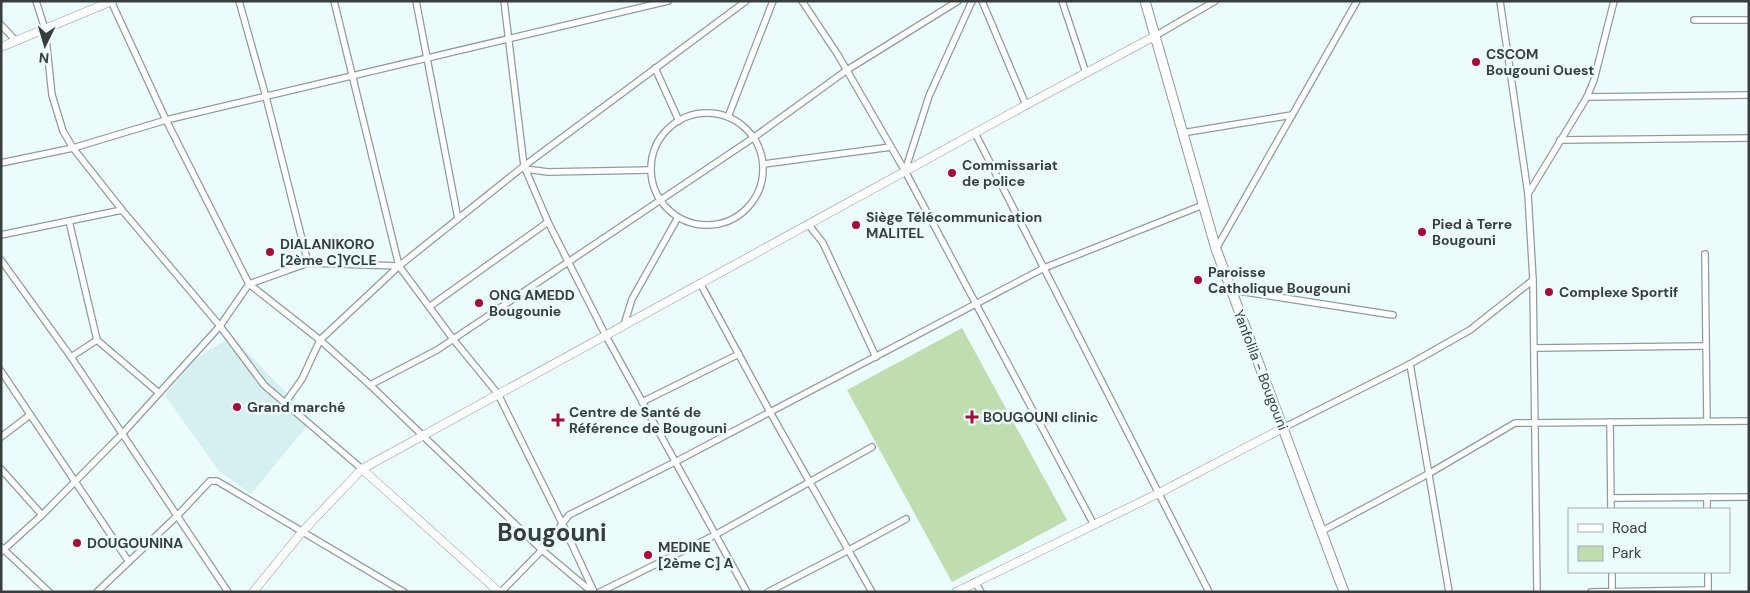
<svg xmlns="http://www.w3.org/2000/svg" width="1750" height="593" viewBox="0 0 1750 593" font-family="'DM Sans',sans-serif">
<rect width="100%" height="100%" fill="#ecfbfc"/>
<path fill="#d6eff1" d="M232,336L312,420L251,494L219,471L165,395L194,360Z"/>
<path fill="#bfddae" d="M962,328L1067,520L952,582L847,390Z"/>
<g fill="none" stroke-linecap="round" stroke-linejoin="round">
<g stroke="#8f9c9d" stroke-width="8">
<g id="minor">
<path d="M36,1L45,29L52,95L63,131L73,148L122,210L220,326L264,385L362,469"/>
<path d="M111,1L166,120L249,284L320,340L370,385L542,550L592,592"/>
<path d="M239,1L266,97L308,263"/>
<path d="M334,1L399,266L453,339L498,394L562,523L594,592"/>
<path d="M416,1L458,219"/>
<path d="M504,1L524,166L548,222L606,336L747,592"/>
<path d="M802,1L838,55L905,171L1094,525"/>
<path d="M982,1L1026,105"/>
<path d="M1062,1L1086,73"/>
<path d="M1500,1L1528,194L1533,280L1537,592"/>
<path d="M1694,20H1749"/>
<path d="M1,25L16,41"/>
<path d="M1155,36L1215,1"/>
<path d="M655,68L679,121"/>
<path d="M1587,97L1749,95"/>
<circle cx="707" cy="169" r="56"/>
<path d="M728,117L773,1"/>
<path d="M975,133L1209,592"/>
<path d="M1182,133L1292,115"/>
<path d="M1560,140L1749,138"/>
<path d="M1,163L73,148L166,120L668,1"/>
<path d="M764,164L891,147"/>
<path d="M525,169L548,172L651,170"/>
<path d="M905,171L929,96L972,1"/>
<path d="M1528,194L1587,97L1594,80L1614,1"/>
<path d="M69,221L97,340L159,393"/>
<path d="M808,224L823,243L876,357"/>
<path d="M1,235L122,210"/>
<path d="M1216,249L1357,1"/>
<path d="M1705,254L1707,421"/>
<path d="M1,260L71,357L228,592"/>
<path d="M700,283L770,412L872,592"/>
<path d="M1232,290L1393,315"/>
<path d="M429,307L548,222"/>
<path d="M624,325L632,299L677,219"/>
<path d="M1534,348L1706,346"/>
<path d="M71,357L97,340"/>
<path d="M1410,364L1449,592"/>
<path d="M1,371L129,562"/>
<path d="M370,385L437,350L753,138L847,70L958,1"/>
<path d="M642,402L739,354"/>
<path d="M285,403L302,379L320,340L399,266L524,166L746,1"/>
<path d="M1610,422L1611,509"/>
<path d="M1283,428L1410,364L1470,330L1533,280"/>
<path d="M1,437L30,415"/>
<path d="M1,469L42,515"/>
<path d="M1707,497V509"/>
<path d="M1611,498L1749,497"/>
<path d="M1322,531L1430,473L1515,423L1749,421"/>
<path d="M1,547L49,592"/>
<path d="M1,552L42,515L122,434L220,326L249,284L308,263L399,266"/>
<path d="M1612,572V592"/>
<path d="M1708,572V592"/>
<path d="M975,582L981,592"/>
<path d="M97,592L177,516L210,481H217L404,592"/>
<path d="M501,592L542,550L569,515L675,462L1044,268L1203,205"/>
<path d="M600,592L715,535L872,447"/>
<path d="M768,592L849,550L906,519"/>
<path d="M1591,592L1708,590"/>
</g>
</g>
<g stroke="#8f9c9d" stroke-width="9">
<g id="tertiary">
<path d="M1,47L112,1"/>
<path d="M362,469L499,592"/>
<path d="M253,592L302,532L362,469L1026,105L1155,36"/>
<path d="M956,592L1159,493L1283,428"/>
</g>
</g>
<g stroke="#8f9c9d" stroke-width="11">
<path id="primary" d="M1145,1L1216,249L1344,592"/>
</g>
<use href="#minor" stroke="#fff" stroke-width="5.5"/>
<use href="#tertiary" stroke="#fff" stroke-width="8"/>
<use href="#primary" stroke="#fff" stroke-width="9"/>
</g>
<g fill="#a60c37" stroke="#ecfbfc" stroke-width="2">
<circle cx="1476" cy="62" r="5"/>
<circle cx="952" cy="173" r="5"/>
<circle cx="856" cy="225" r="5"/>
<circle cx="1422" cy="232" r="5"/>
<circle cx="270" cy="252" r="5"/>
<circle cx="1198" cy="280" r="5"/>
<circle cx="1549" cy="292" r="5"/>
<circle cx="479" cy="303" r="5"/>
<circle cx="237" cy="407" r="5"/>
<path d="M969.5 409.5h5v5h5v5h-5v5h-5v-5h-5v-5h5z"/>
<path d="M555.5 412.5h5v5h5v5h-5v5h-5v-5h-5v-5h5z"/>
<circle cx="77" cy="543" r="5"/>
<circle cx="648" cy="555" r="5"/>
</g>
<g text-anchor="middle" stroke-width="5" stroke-linejoin="round" paint-order="stroke">
<g font-size="14" font-weight="bold" fill="#383e3e" stroke="#ecfbfc" text-anchor="start">
<text x="1486" y="59">CSCOM<tspan x="1486" dy="16">Bougouni Ouest</tspan></text>
<text x="962" y="170">Commissariat<tspan x="962" dy="16">de police</tspan></text>
<text x="866" y="222">Siège Télécommunication<tspan x="866" dy="16">MALITEL</tspan></text>
<text x="1432" y="229">Pied à Terre<tspan x="1432" dy="16">Bougouni</tspan></text>
<text x="280" y="249">DIALANIKORO<tspan x="280" dy="16">[2ème C]YCLE</tspan></text>
<text x="1208" y="277">Paroisse<tspan x="1208" dy="16">Catholique Bougouni</tspan></text>
<text x="1559" y="297">Complexe Sportif</text>
<text x="489" y="300">ONG AMEDD<tspan x="489" dy="16">Bougounie</tspan></text>
<text x="247" y="412">Grand marché</text>
<text x="569" y="417">Centre de Santé de<tspan x="569" dy="16">Référence de Bougouni</tspan></text>
<text x="983" y="422">BOUGOUNI clinic</text>
<text x="87" y="548">DOUGOUNINA</text>
<text x="658" y="552">MEDINE<tspan x="658" dy="16">[2ème C] A</tspan></text>
</g>
<g font-size="14" fill="#383e3e" stroke="#ecfbfc">
<text transform="translate(1261 370) rotate(69)" y="5">Yanfolila - Bougouni</text>
</g>
<g font-size="24" font-weight="bold" fill="#383e3e" stroke="#ecfbfc">
<text x="552" y="541">Bougouni</text>
</g>
</g>
<rect width="1750" height="593" fill="none" stroke="#383e3e" stroke-width="5"/>
<rect x="1568" y="508" width="162" height="65" fill="#ecfbfc" stroke="#a4afb0"/>
<rect x="1578" y="524" width="25" height="8" fill="#ffffff" stroke="#a4afb0"/>
<text x="1612" y="533" font-size="15" fill="#383e3e">Road</text>
<rect x="1578" y="546" width="25" height="15" fill="#bfddae" stroke="#a4afb0"/>
<text x="1612" y="558" font-size="15" fill="#383e3e">Park</text>
<g transform="translate(45 45) rotate(185)" stroke="#ecfbfc" stroke-width="4" paint-order="stroke">
<path d="M0-4L9 19L0 12L-9 19Z" fill="#383e3e"/>
<text y="-8" font-size="14" font-weight="bold" text-anchor="middle" fill="#383e3e">N</text>
</g>
</svg>
